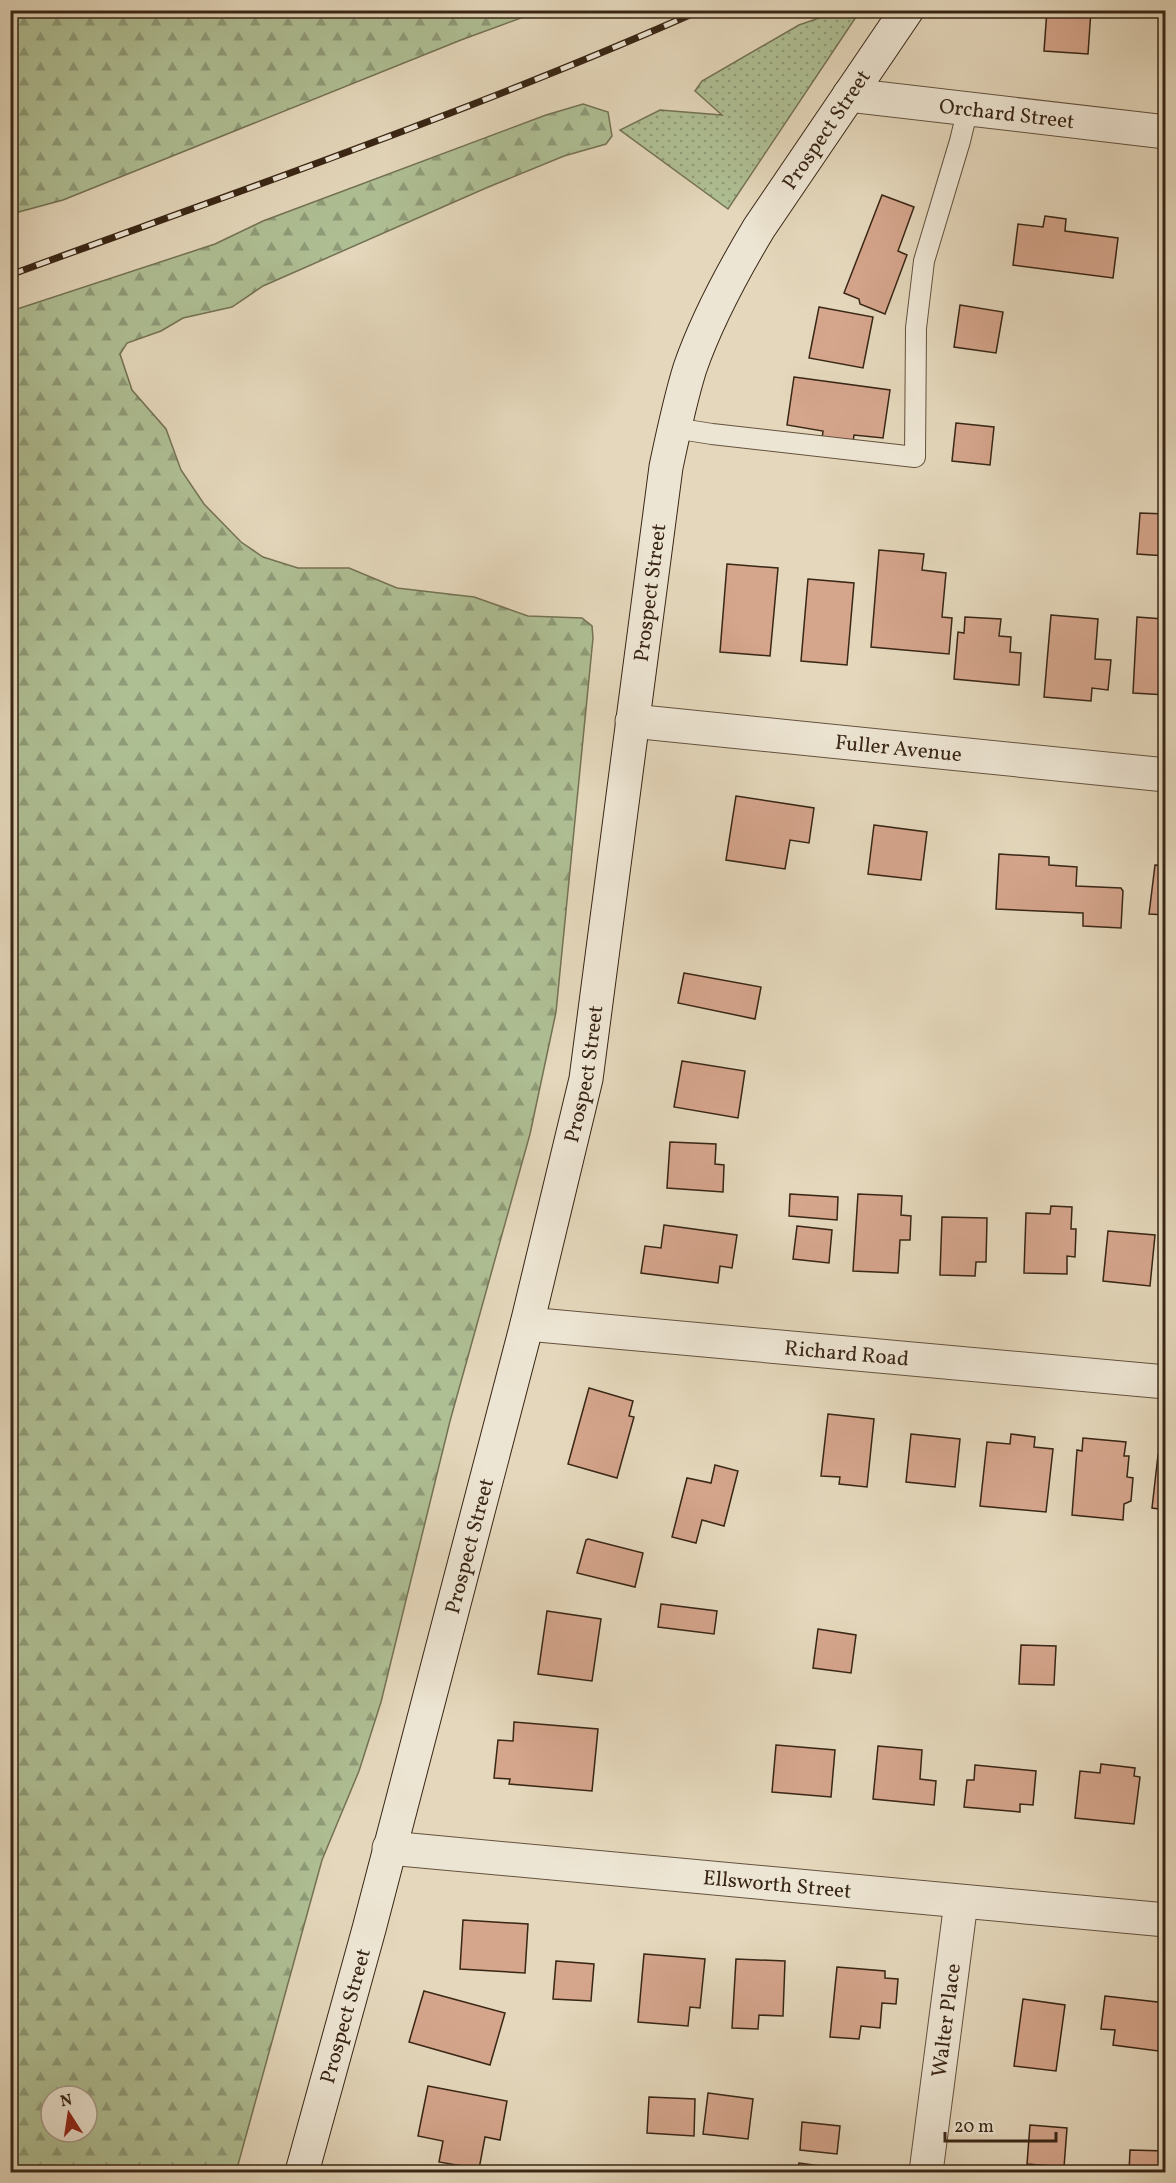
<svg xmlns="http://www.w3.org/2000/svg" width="1176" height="2183" viewBox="0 0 1176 2183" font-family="Vollkorn,serif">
<defs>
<pattern id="grass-dots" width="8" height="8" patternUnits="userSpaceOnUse" patternTransform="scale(1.5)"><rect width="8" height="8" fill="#afbf94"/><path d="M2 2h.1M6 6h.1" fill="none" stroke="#8f9b78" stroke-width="1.8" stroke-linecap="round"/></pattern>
<pattern id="forest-firs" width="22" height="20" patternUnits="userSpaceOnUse" patternTransform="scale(1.5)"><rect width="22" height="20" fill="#afbf94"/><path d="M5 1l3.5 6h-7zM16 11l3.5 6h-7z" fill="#8f9b78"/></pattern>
</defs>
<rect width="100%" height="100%" fill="#e4d7bb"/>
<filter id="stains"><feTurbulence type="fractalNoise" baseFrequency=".00333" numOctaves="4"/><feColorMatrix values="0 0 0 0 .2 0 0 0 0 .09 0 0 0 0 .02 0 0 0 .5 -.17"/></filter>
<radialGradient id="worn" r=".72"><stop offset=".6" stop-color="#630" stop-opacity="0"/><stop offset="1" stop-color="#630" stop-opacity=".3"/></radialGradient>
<path fill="url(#grass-dots)" stroke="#747254" stroke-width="1.5" d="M839,11H860L728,209L620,130L660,110L722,115L695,91L702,81L799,25Z"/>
<g fill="url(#forest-firs)" stroke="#747254" stroke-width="1.5" fill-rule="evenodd">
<path d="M11,10H540V11L461,40L63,200L11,214Z"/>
<path d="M583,104L608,112L612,136L606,144L564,156L486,188L263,286L232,307L183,318L161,331L127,343L120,354L132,390L166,429L181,470L204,504L241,542L263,557L298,568H349L397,588L474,597L528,616L582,618L592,626L593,638L556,1012L530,1134L450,1421L381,1702L359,1771L322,1860L236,2172H11V311L215,244L263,221L546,115ZM51,2096H87V2132H51Z"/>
</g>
<g fill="#d5a58c" stroke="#392615" stroke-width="1.5">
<path d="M1047,10H1091L1088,54L1044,51Z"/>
<path d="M882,195L914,207L898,251L907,255L885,314L860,304L859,299L844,293Z"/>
<path d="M1045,216L1066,219L1065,231L1118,238L1113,278L1013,265L1018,224L1043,227Z"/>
<path d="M960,305L1003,312L996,353L954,347Z"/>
<path d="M819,307L873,317L863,368L809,358Z"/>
<path d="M794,377L890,390L883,438L854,435L853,443L822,439L823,431L787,425Z"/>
<path d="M956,423L994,427L990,465L952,461Z"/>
<path d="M1140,513L1166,514V556L1137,554Z"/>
<path d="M879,550L924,554L922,570L946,573L942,617L952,618L949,654L871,647Z"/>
<path d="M727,564L778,568L770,656L720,652Z"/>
<path d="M808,579L854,583L847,665L801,661Z"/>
<path d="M1051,615L1098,619L1095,659L1111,660L1108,690L1092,688L1091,701L1044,697Z"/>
<path d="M965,617L1001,619L999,636L1011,637L1010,652L1021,653L1019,685L954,679L958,632L964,633Z"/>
<path d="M1137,617L1163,619L1162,641H1166V695L1133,693Z"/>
<path d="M736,796L814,808L809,843L790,840L785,869L726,860Z"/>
<path d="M874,825L927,832L921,880L868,874Z"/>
<path d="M999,854L1049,857V865L1077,867L1076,886L1121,888L1123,891L1121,928L1083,926V913L996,909Z"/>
<path d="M1155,865L1166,866V915L1149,914Z"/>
<path d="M684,973L761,987L755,1019L678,1003Z"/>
<path d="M682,1061L745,1071L738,1118L674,1107Z"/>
<path d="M670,1142L716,1144L715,1164L724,1165L723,1192L667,1188Z"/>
<path d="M790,1194L838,1197L837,1220L789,1216Z"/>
<path d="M858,1194L902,1196L901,1215L911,1216L910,1240H900L898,1273L853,1271Z"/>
<path d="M1051,1206L1072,1207L1071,1229H1076L1075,1257L1067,1256V1274L1024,1273L1026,1213L1050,1214Z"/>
<path d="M942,1217L987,1218L986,1262H976L975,1276L940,1275Z"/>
<path d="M664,1225L737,1235L732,1268L720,1266L718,1283L641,1273L645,1246L661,1248Z"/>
<path d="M797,1226L832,1230L829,1263L793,1259Z"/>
<path d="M1108,1231L1155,1235L1150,1286L1103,1281Z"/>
<path d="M589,1388L633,1401L629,1416L634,1417L617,1478L568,1464Z"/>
<path d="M828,1414L874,1419L867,1487L839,1484L840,1477L821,1476Z"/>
<path d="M911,1434L960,1439L955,1487L906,1482Z"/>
<path d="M1011,1434L1035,1437L1034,1447L1053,1449L1046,1512L980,1506L987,1442L1010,1444Z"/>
<path d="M1083,1438L1126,1442L1124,1456H1129L1127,1477L1133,1478L1131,1501L1124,1504L1123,1520L1072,1515L1077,1450L1082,1451Z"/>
<path d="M1158,1455L1166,1456V1510L1152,1508Z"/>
<path d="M715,1465L738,1471L724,1526L702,1520L696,1543L672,1537L687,1478L711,1483Z"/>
<path d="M588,1539L643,1553L635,1587L577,1573L586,1540Z"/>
<path d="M661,1604L717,1611L714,1634L658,1627Z"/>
<path d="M547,1611L601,1619L592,1681L538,1674Z"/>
<path d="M818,1629L856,1635L851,1673L813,1668Z"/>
<path d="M1021,1645L1056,1646L1054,1685L1019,1684Z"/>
<path d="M514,1722L598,1729L592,1791L509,1784L510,1779L494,1778L498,1740L513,1741Z"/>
<path d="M776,1745L835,1750L831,1797L772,1792Z"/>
<path d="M878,1746L922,1750L920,1779L936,1781L934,1805L873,1799Z"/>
<path d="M1101,1764L1135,1768L1134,1776L1140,1777L1134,1824L1075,1818L1080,1771L1100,1773Z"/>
<path d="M975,1765L1036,1771L1033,1805L1020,1804V1812L964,1807L967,1780H974Z"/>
<path d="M463,1920L528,1924L525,1973L460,1969Z"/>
<path d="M644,1954L705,1959L700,2008L690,2007L688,2026L638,2022Z"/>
<path d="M736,1959L785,1961L783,2016L759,2015L758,2029L732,2028Z"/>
<path d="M556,1961L594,1964L591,2001L553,1999Z"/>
<path d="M837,1967L885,1971V1978L898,1979L896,2004L882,2003L880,2028L861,2026L859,2039L830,2037Z"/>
<path d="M424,1991L505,2013L490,2065L409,2042Z"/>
<path d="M1105,1996L1166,2003V2052L1113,2045L1115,2030L1101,2029Z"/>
<path d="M1023,1999L1065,2005L1056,2071L1014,2066Z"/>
<path d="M428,2086L507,2101L500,2140L485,2137L479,2169L439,2162L443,2141L418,2136Z"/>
<path d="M708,2093L753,2099L748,2139L703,2134Z"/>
<path d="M649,2097L695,2099L694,2136L647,2133Z"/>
<path d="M802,2122L840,2126L837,2154L800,2150Z"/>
<path d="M1030,2125L1067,2128L1064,2167L1027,2164Z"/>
<path d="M1130,2150L1166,2151V2172H1129Z"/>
<path d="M799,2163L827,2167L826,2172H797Z"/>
</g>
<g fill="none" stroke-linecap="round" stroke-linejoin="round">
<g stroke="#64523e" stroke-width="22">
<path id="lane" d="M674,428L712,434L915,457L916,328L924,261L960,141L968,108"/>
</g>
<g stroke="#64523e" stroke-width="35">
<g id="street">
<path id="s1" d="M849,95L1166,132"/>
<path id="s2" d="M632,721L1166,775"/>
<path id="s3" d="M527,1324L1166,1382"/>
<path id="s4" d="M389,1848L1166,1920"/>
<path id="s5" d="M926,2172L961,1902"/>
</g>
</g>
<g stroke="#392615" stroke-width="35">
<g id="secondary">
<path id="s6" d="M302,2172L369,1929L527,1324L586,1079L666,467C673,434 680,400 690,368C707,319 732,273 759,228L907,10"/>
</g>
</g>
<use href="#lane" stroke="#ede5d3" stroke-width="20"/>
<use href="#street" stroke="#ede5d3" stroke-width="33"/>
<use href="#secondary" stroke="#ede5d3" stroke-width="33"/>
<g stroke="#392615" stroke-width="7">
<path id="rail" d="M10,275C242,190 475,110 701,10"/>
</g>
<use href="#rail" stroke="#ede5d3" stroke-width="4.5" stroke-dasharray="14" stroke-linecap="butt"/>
</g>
<g text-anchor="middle" stroke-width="5" stroke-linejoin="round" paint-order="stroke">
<g font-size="21" fill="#392615" stroke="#ede5d3">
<text dy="7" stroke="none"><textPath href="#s1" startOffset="159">Orchard Street</textPath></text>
<text dy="7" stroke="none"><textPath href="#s6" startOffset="2124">Prospect Street</textPath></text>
<text dy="7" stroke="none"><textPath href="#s6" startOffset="1620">Prospect Street</textPath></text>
<text dy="7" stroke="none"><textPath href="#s2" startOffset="268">Fuller Avenue</textPath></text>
<text dy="7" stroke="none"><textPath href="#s6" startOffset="1134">Prospect Street</textPath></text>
<text dy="7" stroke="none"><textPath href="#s3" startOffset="321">Richard Road</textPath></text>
<text dy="7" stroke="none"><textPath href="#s6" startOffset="648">Prospect Street</textPath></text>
<text dy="7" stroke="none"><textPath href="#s4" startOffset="390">Ellsworth Street</textPath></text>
<text dy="7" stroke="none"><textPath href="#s6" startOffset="162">Prospect Street</textPath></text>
<text dy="7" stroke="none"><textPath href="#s5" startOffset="153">Walter Place</textPath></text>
</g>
</g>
<rect width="1176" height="2183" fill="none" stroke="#e4d7bb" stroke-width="36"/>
<rect x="12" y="12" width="1152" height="2159" fill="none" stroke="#392615" stroke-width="3"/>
<rect x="18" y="18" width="1140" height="2147" fill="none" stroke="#392615" stroke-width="1.5"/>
<g transform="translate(69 2114) rotate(348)"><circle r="28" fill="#ede5d3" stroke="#a59987" stroke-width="1.5"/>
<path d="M0-4.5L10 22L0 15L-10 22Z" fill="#8f2418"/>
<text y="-9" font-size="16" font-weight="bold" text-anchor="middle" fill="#392615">N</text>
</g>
<path d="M945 2132v9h111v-9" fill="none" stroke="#392615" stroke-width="3"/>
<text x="954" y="2132" font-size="18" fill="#392615" stroke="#ede5d3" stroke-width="4.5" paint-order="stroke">20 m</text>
<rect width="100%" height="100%" filter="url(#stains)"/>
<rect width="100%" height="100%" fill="url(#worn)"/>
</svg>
